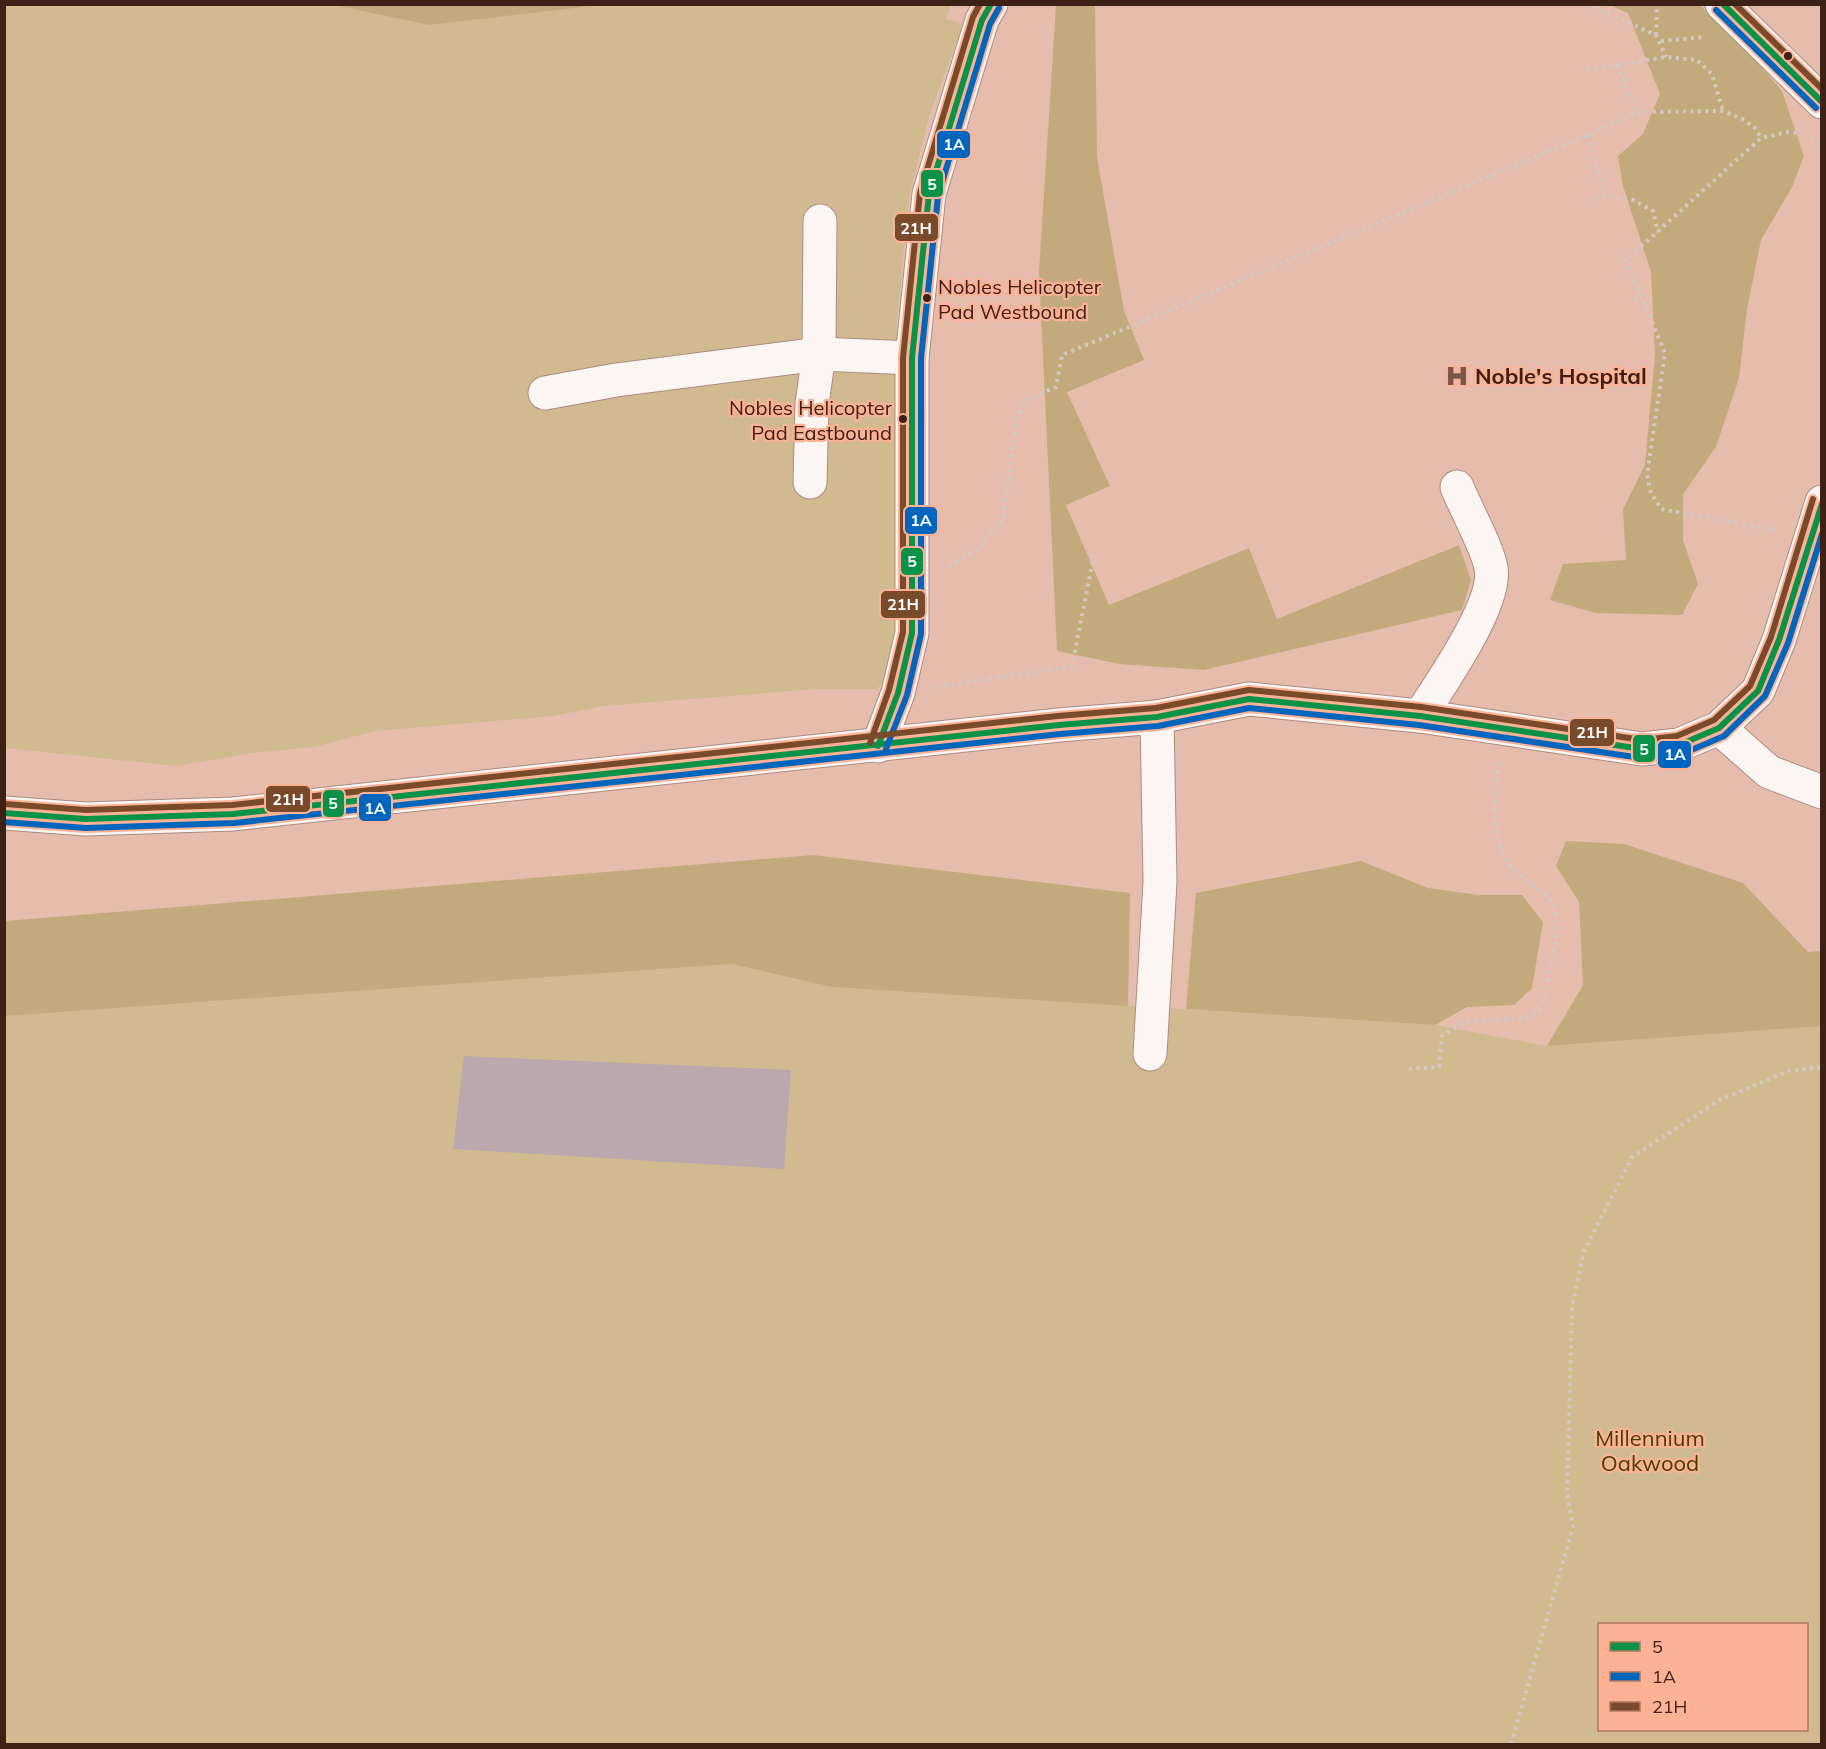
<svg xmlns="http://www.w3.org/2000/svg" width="1826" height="1749" viewBox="0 0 1826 1749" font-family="Mulish,sans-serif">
<rect width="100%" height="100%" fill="#e6bcad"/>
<g fill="#d1ba90" fill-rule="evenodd">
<path d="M334,4L429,25L600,4L951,5L946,19L963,24L929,117L909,198L897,319L896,402L901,641L890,675L877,689H817L603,706L553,716L375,731L314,747L251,753L176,766L5,748V5Z"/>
<path d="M732,964L832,987L1435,1025L1547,1046L1821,1026V1744H5V1016ZM1600,1624H1806V1730H1600Z"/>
</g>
<g fill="#c3aa7c">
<path d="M334,5H600L429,25Z"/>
<path d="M1056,5H1095L1097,157L1124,311L1144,360L1067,392L1110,486L1066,505L1109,605L1249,548L1277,619L1459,545L1471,580L1462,610L1204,670L1120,664L1057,651L1039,272Z"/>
<path d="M1609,5H1700L1753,57L1782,91L1804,156L1792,187L1761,240L1747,309L1739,378L1716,447L1683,494V540L1698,584L1682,615L1596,613L1550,600L1563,564L1626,560L1623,509L1645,465L1655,354L1651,272L1623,186L1618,156L1643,134L1660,94L1628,13Z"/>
<path d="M1566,841L1624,844L1743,883L1808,952L1821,951V1026L1547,1046L1583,985L1579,902L1556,866Z"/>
<path d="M813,855L1130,893L1128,1006L832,987L732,964L5,1016V921Z"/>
<path d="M1361,861L1428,888L1479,895H1522L1543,922L1532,988L1514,1005L1467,1007L1435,1025L1186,1009L1196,893Z"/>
</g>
<path fill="#baa8ae" d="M464,1056L791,1070L784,1169L453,1149Z"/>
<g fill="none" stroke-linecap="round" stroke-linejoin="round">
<g stroke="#ac8c80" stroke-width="35">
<g id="minor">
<path d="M1722,4L1822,102"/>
<path d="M545,393L616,380L819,354L912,358"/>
<path d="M810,482L812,404L819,354L820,221"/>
<path d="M1420,716C1439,686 1498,603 1491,568C1488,549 1465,507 1457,487"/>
<path d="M1719,728L1769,772L1822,792"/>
<path d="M878,746L898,693L912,633V358L929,194L982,20L991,4"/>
<path d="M4,813L86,819L233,814L1059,725L1157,717L1249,699L1420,716L1642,749L1679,745L1719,728L1758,691L1779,640L1822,502"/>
<path d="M1150,1054L1160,882L1157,717"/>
</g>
</g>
<g stroke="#d4c8c3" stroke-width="4" stroke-dasharray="3 4.5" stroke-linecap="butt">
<path d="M1587,4L1656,35L1666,57"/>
<path d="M1656,35L1657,4"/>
<path d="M1661,41L1705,37"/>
<path d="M1617,65L1637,112"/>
<path d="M1587,70L1666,57L1697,60L1712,74L1723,111"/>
<path d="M1588,135L1605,196L1633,200L1653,211L1658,232"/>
<path d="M1811,138L1822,147"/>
<path d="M1596,200L1605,196"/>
<path d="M1634,300L1642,297"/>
<path d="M1775,530L1661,509L1651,493L1647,475L1665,353L1626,260L1761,138L1788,132L1801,133"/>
<path d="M949,566L976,550L1003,520L1017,416L1027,400L1056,387L1062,355L1588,135L1637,112L1723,111L1742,119L1755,128L1761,138"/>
<path d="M937,687L1072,666L1094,555"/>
<path d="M1409,1069L1439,1067L1442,1036L1464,1022L1528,1018L1539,1010L1545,997L1558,926L1556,912L1549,898L1512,868L1500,850L1494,811L1499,763"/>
<path d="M1511,1744L1573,1527L1567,1494L1572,1307L1584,1251L1632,1157L1720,1100L1788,1071L1822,1067"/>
</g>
<use href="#minor" stroke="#fbf5f3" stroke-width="33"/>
<g stroke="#feb295" stroke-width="10">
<g id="bus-1">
<path d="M1723,4L1822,102"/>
<path d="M878,746L898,693L912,633V358L929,194L982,20L991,4"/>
<path d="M4,813L86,819L233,814L1059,725L1157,717L1249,699L1420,716L1642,749L1679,745L1719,728L1758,691L1779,640L1822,504"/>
</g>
</g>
<g stroke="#feb295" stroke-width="10">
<g id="bus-2">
<path d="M1716,10L1816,108"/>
<path d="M886,749L907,695L921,634V358L938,196L990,24L999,8"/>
<path d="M4,822L86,828L234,823L1060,734L1158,726L1249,708L1419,725L1641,758L1682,754L1724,736L1765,696L1788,643L1822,534"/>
</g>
</g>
<g stroke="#feb295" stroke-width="10">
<g id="bus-3">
<path d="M1735,4L1822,89"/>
<path d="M870,743L889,690L903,632V358L920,193L973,17L980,4"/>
<path d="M5,804L86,810L232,805L1058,716L1156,708L1249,690L1421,707L1642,740L1677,736L1714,720L1750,686L1771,637L1813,499"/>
</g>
</g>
<use href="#bus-1" stroke="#099248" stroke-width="6"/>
<use href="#bus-2" stroke="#0065bd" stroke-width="6"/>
<use href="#bus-3" stroke="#7a4b2a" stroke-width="6"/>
</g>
<defs>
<g id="hospital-bare" transform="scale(1.8)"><path d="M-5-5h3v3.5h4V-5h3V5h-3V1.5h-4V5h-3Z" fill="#79574b" stroke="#feb295" stroke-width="2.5" paint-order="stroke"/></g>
</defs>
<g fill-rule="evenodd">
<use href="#hospital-bare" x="1457" y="376"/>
</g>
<g fill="#3e2116" stroke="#feb295" stroke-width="2">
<circle cx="1788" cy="56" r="5"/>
<circle cx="927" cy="298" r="5"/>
<circle cx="903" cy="419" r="5"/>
</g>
<g text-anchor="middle" stroke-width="4.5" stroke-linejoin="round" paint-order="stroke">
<g font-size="20" fill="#3e2116" stroke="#feb295" text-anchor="start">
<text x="938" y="294">Nobles Helicopter<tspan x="938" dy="25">Pad Westbound</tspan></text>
<text x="892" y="415" text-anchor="end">Nobles Helicopter<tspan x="892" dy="25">Pad Eastbound</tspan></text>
</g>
<g font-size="22" font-weight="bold" fill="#3e2116" stroke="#feb295" text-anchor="start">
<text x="1475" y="384">Noble's Hospital</text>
</g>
<g font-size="22" fill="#463e01" stroke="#feb295">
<text x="1650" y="1446">Millennium<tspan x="1650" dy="25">Oakwood</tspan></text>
</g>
</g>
<g stroke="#feb295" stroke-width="2">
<rect x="936" y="130" width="35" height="29" rx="6" fill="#0065bd"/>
<rect x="920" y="169" width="24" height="29" rx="6" fill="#099248"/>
<rect x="894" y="213" width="45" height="29" rx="6" fill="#7a4b2a"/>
<rect x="904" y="506" width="34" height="29" rx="6" fill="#0065bd"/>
<rect x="900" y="547" width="24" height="29" rx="6" fill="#099248"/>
<rect x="880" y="590" width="46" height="29" rx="6" fill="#7a4b2a"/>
<rect x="1569" y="718" width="46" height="29" rx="6" fill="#7a4b2a"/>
<rect x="1632" y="734" width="24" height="29" rx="6" fill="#099248"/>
<rect x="1657" y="740" width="35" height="29" rx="6" fill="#0065bd"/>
<rect x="265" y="785" width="46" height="28" rx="6" fill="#7a4b2a"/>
<rect x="322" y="789" width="23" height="29" rx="6" fill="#099248"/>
<rect x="358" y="793" width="34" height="29" rx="6" fill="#0065bd"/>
</g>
<g font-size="16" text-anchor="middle" font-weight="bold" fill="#fff">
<text x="954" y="150">1A</text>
<text x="932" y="190">5</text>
<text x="916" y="234">21H</text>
<text x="921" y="526">1A</text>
<text x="912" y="567">5</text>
<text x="903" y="610">21H</text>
<text x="1592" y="738">21H</text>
<text x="1644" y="755">5</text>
<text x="1675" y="760">1A</text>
<text x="288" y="805">21H</text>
<text x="333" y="809">5</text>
<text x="375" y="814">1A</text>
</g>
<rect width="1826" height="1749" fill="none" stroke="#3e2116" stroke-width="12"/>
<rect x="1598" y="1623" width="210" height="108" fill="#feb295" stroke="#b17862" stroke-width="1.5"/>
<rect x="1610" y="1642" width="30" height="9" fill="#099248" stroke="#b17862" stroke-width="1.5"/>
<text x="1652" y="1653" font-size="18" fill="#3e2116">5</text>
<rect x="1610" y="1672" width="30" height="9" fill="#0065bd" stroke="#b17862" stroke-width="1.5"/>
<text x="1652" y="1683" font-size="18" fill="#3e2116">1A</text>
<rect x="1610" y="1702" width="30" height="9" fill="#7a4b2a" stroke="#b17862" stroke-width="1.5"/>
<text x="1652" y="1713" font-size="18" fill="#3e2116">21H</text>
</svg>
